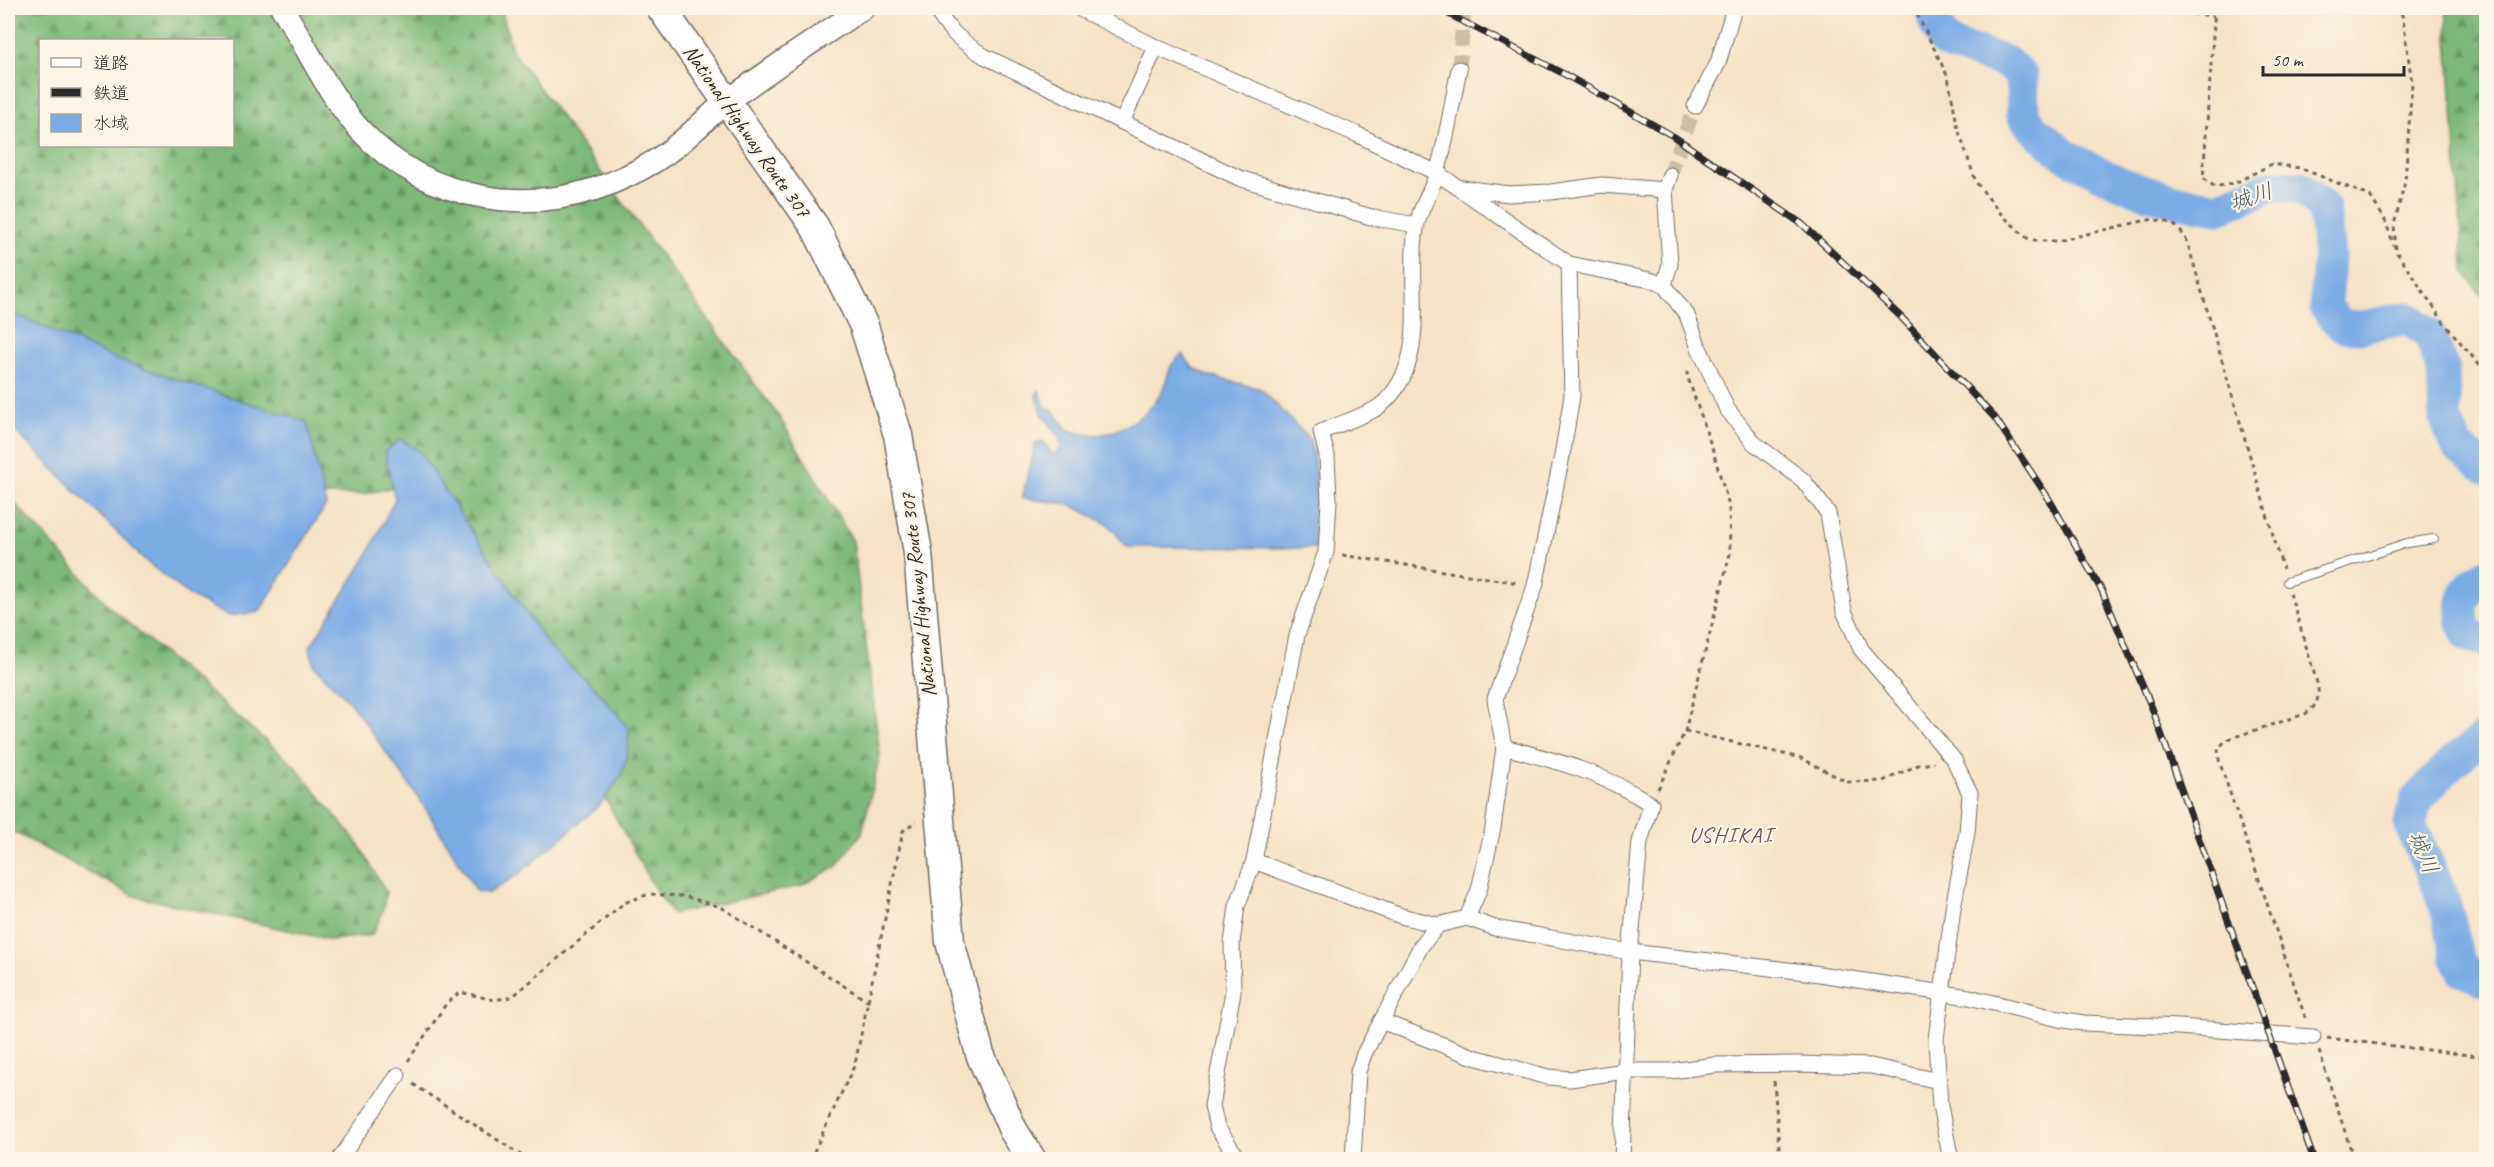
<svg xmlns="http://www.w3.org/2000/svg" width="2494" height="1167" viewBox="0 0 2494 1167" font-family="Caveat,'Klee One',sans-serif">
<defs>
<pattern id="forest-firs" width="22" height="20" patternUnits="userSpaceOnUse" patternTransform="scale(1.5)"><rect width="22" height="20" fill="#7cb878"/><path d="M5 1l3.5 6h-7zM16 11l3.5 6h-7z" fill="#669663"/></pattern>
</defs>
<rect width="100%" height="100%" fill="#fcf5e5"/>
<filter id="ink" filterUnits="userSpaceOnUse"><feTurbulence type="fractalNoise" baseFrequency=".0167" numOctaves="2"/><feDisplacementMap in="SourceGraphic" scale="12" xChannelSelector="R" yChannelSelector="G"/><feConvolveMatrix kernelMatrix="1 2 1 2 8 2 1 2 1" color-interpolation-filters="sRGB"/></filter>
<filter id="wash" filterUnits="userSpaceOnUse"><feTurbulence type="fractalNoise" baseFrequency=".008" numOctaves="4" result="noise"/><feDisplacementMap in="SourceGraphic" scale="24" xChannelSelector="R" yChannelSelector="G"/><feGaussianBlur stdDeviation="1.35" result="paint"/><feColorMatrix in="noise" values="0 0 0 0 0 0 0 0 0 0 0 0 0 0 0 0 0 1.4 0 .05"/><feComposite in="paint" operator="in"/></filter>
<g filter="url(#wash)">
<rect width="100%" height="100%" fill="#f6e2c6"/>
<g fill="url(#forest-firs)" stroke="#547252" stroke-width="1.5" fill-rule="evenodd">
<path d="M8,8H501L512,50L779,417L853,541L880,755L862,833L836,867L800,886L672,914L652,884L436,488L412,483L364,494L306,496L8,389ZM40,40H232V146H40Z"/>
<path d="M2446,8H2486V302L2464,272Z"/>
<path d="M8,496L111,608L294,765L357,842L386,892L383,911L372,935L332,940L134,896L8,829Z"/>
</g>
<g fill="#7bace6" stroke="#536c88" stroke-width="1.5">
<path d="M8,308L10,312L121,361L307,422L326,505L259,612L228,616L192,597L149,564L8,424Z"/>
<path d="M1183,354L1192,367L1206,375L1261,389L1309,439L1313,453L1318,499L1316,548L1127,547L1108,524L1069,504L1022,498L1036,443L1044,442L1052,455L1061,449L1059,436L1043,415L1036,396L1039,390L1047,409L1051,408L1068,430C1076,432 1087,436 1096,435C1123,432 1152,414 1163,389C1170,373 1167,365 1183,354Z"/>
<path d="M400,439L419,451L549,647L598,691L629,729L627,756L621,776L600,805L519,874L489,893L477,892L421,801L350,702L314,665L310,647L366,558L395,499L385,452Z"/>
</g>
<g fill="none" stroke-linecap="round" stroke-linejoin="round">
<g stroke="#7bace6" stroke-width="33">
<path d="M1936,8L1934,20L1943,40L1955,46L2006,62L2022,76L2023,115L2035,130L2066,156L2105,176L2135,189L2182,202L2218,208L2271,186L2300,187L2324,208L2329,256L2326,308L2342,326L2363,327L2408,318L2430,335L2443,370L2445,418L2458,448L2486,468"/>
<path d="M2486,574C2462,586 2456,612 2468,635L2486,641"/>
<path d="M2486,736L2454,761L2416,800L2410,825L2440,891L2450,922L2457,958L2464,971L2486,981"/>
</g>
</g>
</g>
<g filter="url(#ink)">
<g fill="none" stroke-linecap="round" stroke-linejoin="round">
<g stroke="#cdbda7" stroke-width="15" stroke-dasharray="15 8" stroke-linecap="butt">
<path d="M1459,69L1464,8"/>
<path d="M1670,175L1695,106"/>
</g>
<g stroke="#726b61" stroke-width="10">
<path id="lane" d="M2287,582L2407,543L2434,539"/>
</g>
<g stroke="#726b61" stroke-width="17">
<g id="street">
<path d="M936,8C947,31 963,42 984,56L1239,178L1371,217L1416,225"/>
<path d="M1078,8L1156,47L1356,134L1437,173L1569,264L1650,280L1664,285L1687,315L1699,348L1727,409L1754,443L1803,480L1828,513L1844,611L1861,649L1954,760L1970,793L1967,833L1953,908L1936,1039L1940,1106L1951,1160"/>
<path d="M1695,106L1718,63L1734,8"/>
<path d="M1122,122L1156,47"/>
<path d="M1462,188L1509,194L1551,192L1602,185L1665,190"/>
<path d="M1664,285L1670,264L1665,190L1670,175"/>
<path d="M1504,747C1558,761 1603,773 1651,804L1640,842L1630,952L1622,1160"/>
<path d="M1254,861L1401,916L1438,925"/>
<path d="M1467,918L1479,890L1493,828L1504,747L1495,699L1535,586L1562,456L1572,396L1569,264"/>
<path d="M1381,1021L1474,1057L1548,1077L1570,1079L1625,1071H1671L1715,1065L1798,1064L1871,1066L1939,1081"/>
<path d="M339,1160L398,1075"/>
<path d="M1239,1160L1217,1127L1212,1106L1233,992L1232,943L1237,906L1254,861L1297,635L1326,552L1329,501L1327,456L1321,432C1336,425 1368,415 1380,406C1433,362 1406,287 1416,228C1419,209 1432,191 1437,173C1447,139 1452,103 1459,69"/>
<path d="M1353,1160L1358,1072L1364,1054L1421,946L1438,925L1467,918L1495,928L1630,952L1806,972L1969,997L2059,1019L2083,1023L2179,1027L2313,1037"/>
</g>
</g>
<g stroke="#726b61" stroke-width="25">
<path id="secondary" d="M282,8C308,48 328,95 360,130C428,204 538,220 627,176C644,168 663,157 677,145C695,131 710,114 729,100C772,68 818,38 863,8"/>
</g>
<g stroke="#726b61" stroke-width="31">
<path id="highway" d="M661,8L815,227L864,326L898,435L918,553L950,942L980,1054L1013,1130L1032,1160"/>
</g>
<g stroke="#726b61" stroke-width="3" stroke-dasharray="4.5 4.5" stroke-linecap="butt">
<path d="M1911,8L1916,12L1948,77L1958,129L1976,182L2001,214L2027,238L2037,241H2057L2147,220C2168,219 2177,223 2187,241L2283,569"/>
<path d="M2139,8L2214,16"/>
<path d="M2215,8L2203,178L2215,187L2237,182L2272,164L2300,168L2370,196L2384,218L2397,253L2445,324L2486,373"/>
<path d="M2396,249L2394,225L2405,182L2412,83L2403,19L2400,8"/>
<path d="M1342,555L1519,583"/>
<path d="M2290,593L2318,686C2319,700 2317,706 2305,714L2228,739L2218,748L2219,760L2306,1020"/>
<path d="M1685,731L1801,758L1847,782L1883,781L1918,765L1934,763"/>
<path d="M1658,789L1685,731L1730,554L1729,506L1713,451L1687,375L1690,367"/>
<path d="M2327,1038L2486,1057"/>
<path d="M2319,1051L2354,1160"/>
<path d="M408,1061L446,1004L460,992L494,1000L512,997L624,903L649,894L684,896L721,907L869,1002"/>
<path d="M1774,1081L1780,1160"/>
<path d="M413,1084L528,1160"/>
<path d="M810,1160L855,1064L903,831L916,821"/>
</g>
<use href="#lane" stroke="#fff" stroke-width="8"/>
<use href="#street" stroke="#fff" stroke-width="15"/>
<use href="#secondary" stroke="#fff" stroke-width="22"/>
<use href="#highway" stroke="#fff" stroke-width="28"/>
<g stroke="#2b2b2b" stroke-width="7">
<path id="rail" d="M1437,8L1564,74L1673,136L1802,224L1901,317L1995,418L2049,499L2102,591L2152,708L2314,1160"/>
</g>
<use href="#rail" stroke="#fcf5e5" stroke-width="4.5" stroke-dasharray="14" stroke-linecap="butt"/>
</g>
</g>
<g text-anchor="middle" stroke-width="4.5" stroke-linejoin="round" paint-order="stroke">
<g font-size="21" fill="#2b2b2b" stroke="#fcf5e5">
<text transform="translate(747 131) rotate(55)" y="7">National Highway Route 307</text>
<text transform="translate(918 595) rotate(-96)" y="7">National Highway Route 307</text>
</g>
<g font-size="22" font-style="italic" fill="#47586c" stroke="#fcf5e5">
<text transform="translate(2251 196) rotate(-18)" y="8">城川</text>
<text transform="translate(2424 852) rotate(67)" y="8">城川</text>
</g>
<g font-size="22" letter-spacing="1.5" fill="#6c505a" stroke="#fcf5e5">
<text x="1731" y="842">USHIKAI</text>
</g>
</g>
<rect width="2494" height="1167" fill="none" stroke="#fcf5e5" stroke-width="30"/>
<rect x="39" y="39" width="195" height="108" fill="#fcf5e5" stroke="#a8a49b" stroke-width="1.5"/>
<rect x="51" y="58" width="30" height="9" fill="#ffffff" stroke="#a8a49b" stroke-width="1.5"/>
<text x="93" y="69" font-size="18" fill="#2b2b2b">道路</text>
<rect x="51" y="88" width="30" height="9" fill="#2b2b2b" stroke="#a8a49b" stroke-width="1.5"/>
<text x="93" y="99" font-size="18" fill="#2b2b2b">鉄道</text>
<rect x="51" y="114" width="30" height="18" fill="#7bace6" stroke="#a8a49b" stroke-width="1.5"/>
<text x="93" y="129" font-size="18" fill="#2b2b2b">水域</text>
<path d="M2263 66v9h141v-9" fill="none" stroke="#2b2b2b" stroke-width="3"/>
<text x="2272" y="66" font-size="18" fill="#2b2b2b" stroke="#fcf5e5" stroke-width="4.5" paint-order="stroke">50 m</text>
</svg>
